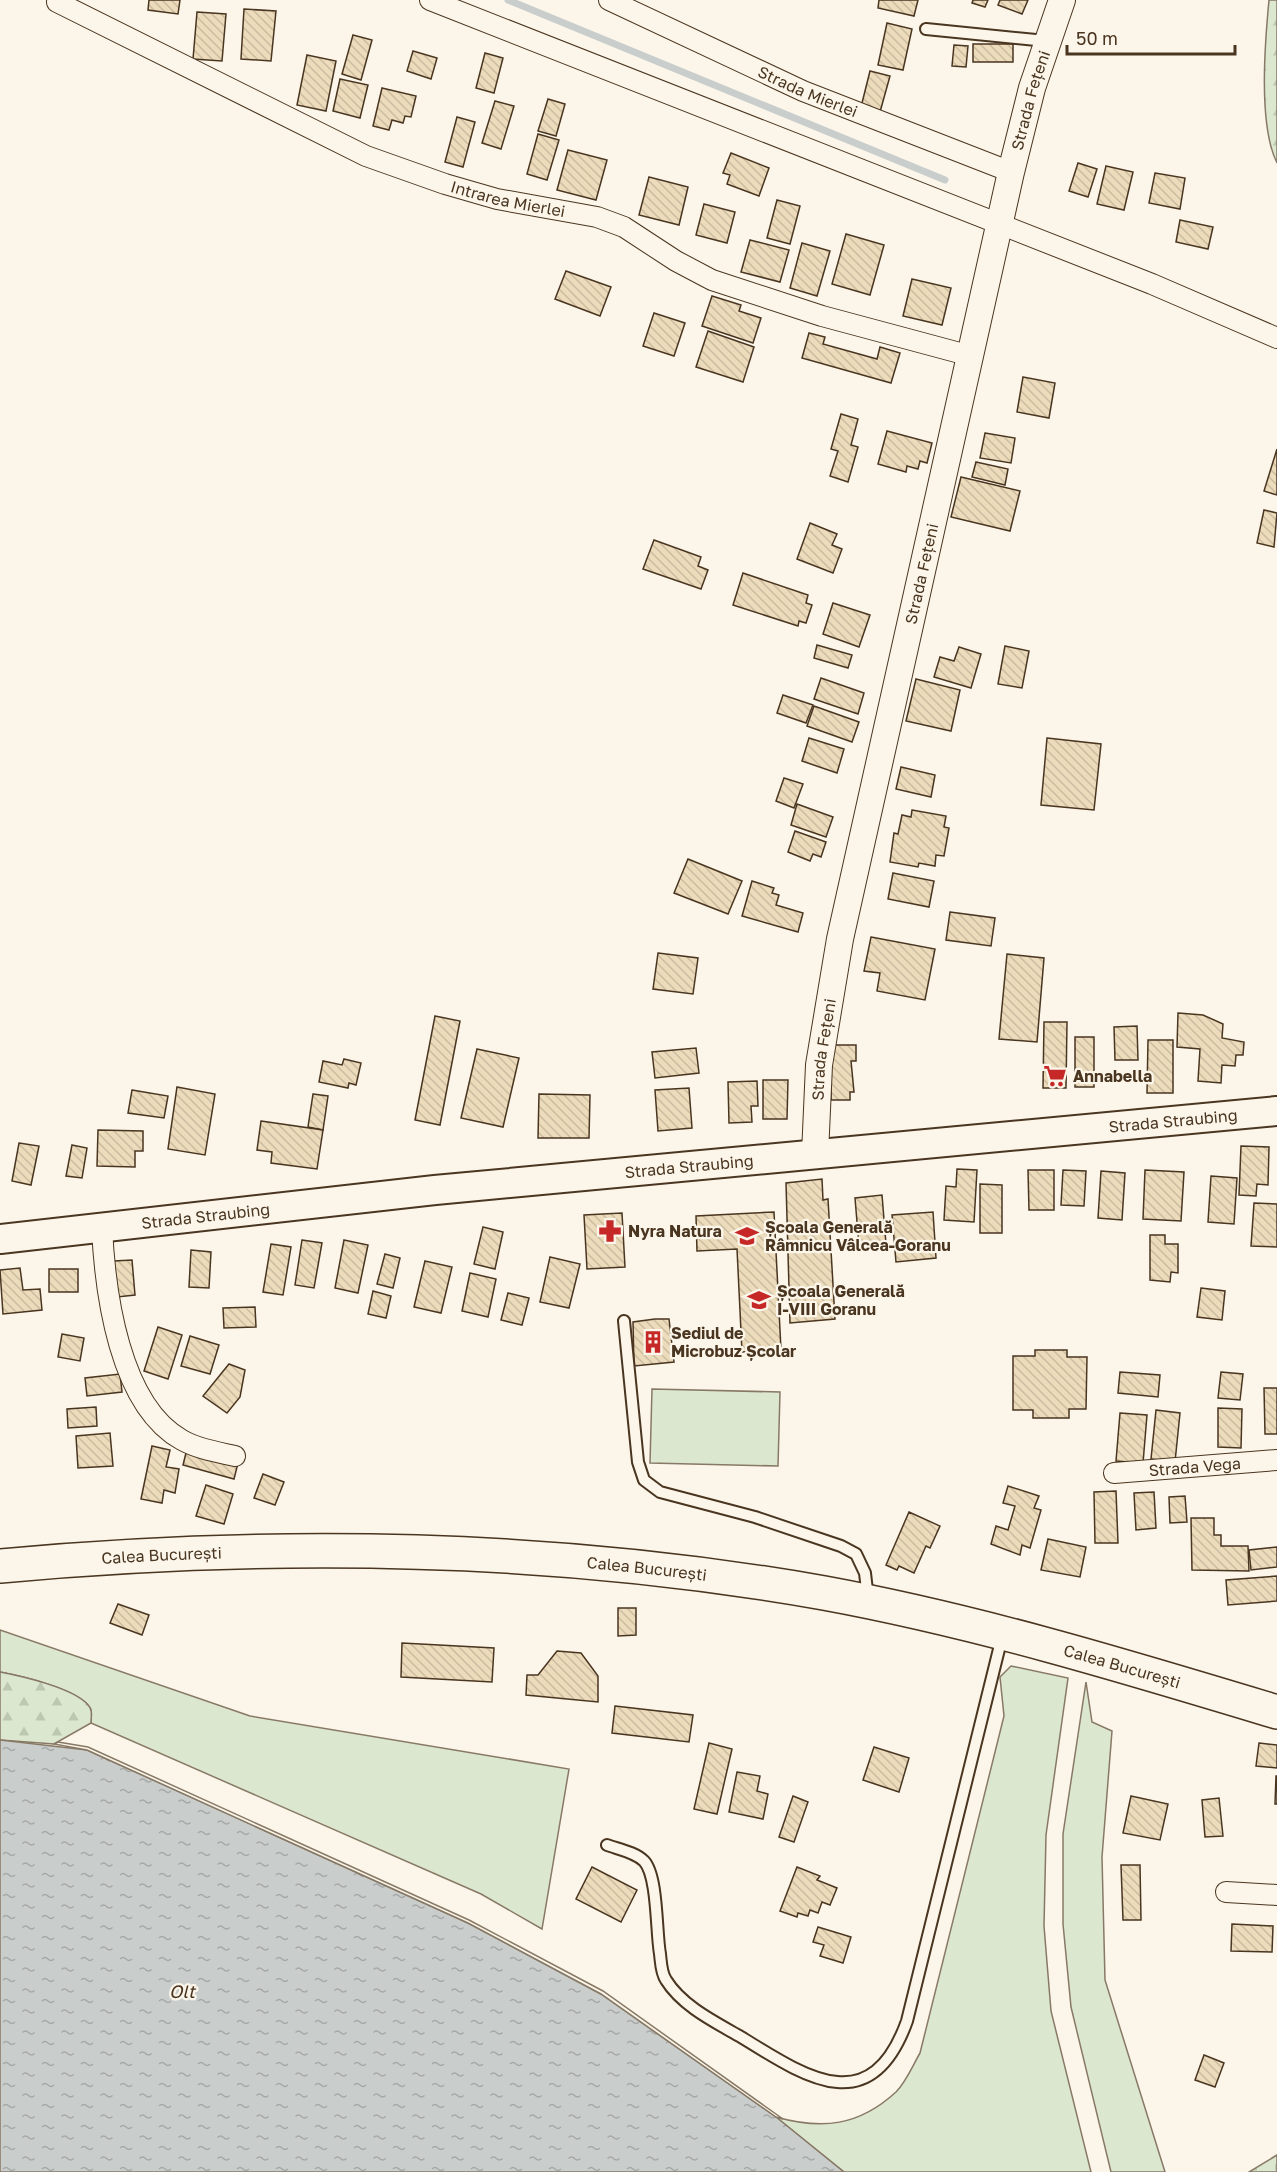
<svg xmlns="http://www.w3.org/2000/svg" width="1277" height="2172" viewBox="0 0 1277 2172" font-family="'Golos Text',sans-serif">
<defs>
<pattern id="forest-firs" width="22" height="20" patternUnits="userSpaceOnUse" patternTransform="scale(1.5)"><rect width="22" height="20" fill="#dce7d0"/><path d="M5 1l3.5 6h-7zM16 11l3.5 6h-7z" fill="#bec7b2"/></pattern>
<pattern id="cemetery-stones" width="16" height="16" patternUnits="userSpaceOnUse" patternTransform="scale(1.5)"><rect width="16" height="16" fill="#dce7d0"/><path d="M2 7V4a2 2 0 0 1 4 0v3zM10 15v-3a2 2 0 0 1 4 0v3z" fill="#bec7b2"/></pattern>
<pattern id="water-ripples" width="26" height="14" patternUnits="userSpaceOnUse" patternTransform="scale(1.5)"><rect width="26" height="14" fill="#c9cecd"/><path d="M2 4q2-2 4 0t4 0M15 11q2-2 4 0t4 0" fill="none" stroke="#a5a8a6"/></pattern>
<pattern id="building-back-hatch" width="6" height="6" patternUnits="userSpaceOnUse" patternTransform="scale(1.5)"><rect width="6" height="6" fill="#ecdcbc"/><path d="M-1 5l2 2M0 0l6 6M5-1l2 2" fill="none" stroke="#ccbda1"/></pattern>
</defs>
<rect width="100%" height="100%" fill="#fbf6e9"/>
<g fill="#dce7d0" stroke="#887966" stroke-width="1.5">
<path d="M652,1389L780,1392L778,1466L650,1463Z"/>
<path d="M0,1630L250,1716L569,1769L542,1929L481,1894L91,1723C91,1716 93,1710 88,1705C74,1688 21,1676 0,1672Z"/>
<path d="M1011,1666L1068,1678L1046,1835L1044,1926L1051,2011L1091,2172H844L776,2117C822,2130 859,2126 896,2092C906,2082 913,2065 920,2053L1004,1716L1000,1677Z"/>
<path d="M1086,1682L1092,1722L1112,1731L1102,1857L1105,1980L1165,2172H1111L1071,2007L1063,1924V1834Z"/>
</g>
<g fill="url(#forest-firs)" stroke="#887966" stroke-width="1.5">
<path d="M1269,0H1277V163C1258,125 1265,42 1269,0Z"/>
<path d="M0,1672C21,1676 74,1688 88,1705C93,1710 91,1716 91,1723L54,1744L0,1740Z"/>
</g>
<path fill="url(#cemetery-stones)" stroke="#887966" stroke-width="1.5" d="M1277,2155V2172H1249Z"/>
<path fill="url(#water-ripples)" stroke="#887966" stroke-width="1.5" d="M0,1740L87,1750L468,1923L601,1994L776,2117L844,2172H0Z"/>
<path fill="#fbf6e9" stroke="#887966" stroke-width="1.5" d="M58,1742L88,1747L469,1920L603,1991L783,2119L776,2117L601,1994L468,1923L87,1750L54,1744Z"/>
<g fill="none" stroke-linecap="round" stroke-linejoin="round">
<path stroke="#c9cecd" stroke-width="7" d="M508,0L945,180"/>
</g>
<g fill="url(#building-back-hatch)" stroke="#4a3520" stroke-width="1.5">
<path d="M149,0H180L178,14L148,10Z"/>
<path d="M879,0H918L914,16L878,8Z"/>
<path d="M973,0H988L985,7L972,3Z"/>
<path d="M1000,0H1028L1022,14L998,5Z"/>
<path d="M244,9L276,11L271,61L241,59Z"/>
<path d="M197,12L226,14L222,61L193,59Z"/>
<path d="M887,23L912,29L903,70L878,65Z"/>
<path d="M353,35L372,40L361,80L342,74Z"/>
<rect x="973" y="44" width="40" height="18"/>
<path d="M954,45L968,46L966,67L952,66Z"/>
<path d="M413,51L437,58L431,79L407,71Z"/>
<path d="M485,53L503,58L494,93L476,88Z"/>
<path d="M307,55L336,61L326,111L297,105Z"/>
<path d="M870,71L890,76L880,112L861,107Z"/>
<path d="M340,79L368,85L360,118L333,111Z"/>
<path d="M382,88L416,96L411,117L405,116L403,123L392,120L389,130L373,126Z"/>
<path d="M548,99L565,104L556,136L538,131Z"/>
<path d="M495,101L514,106L501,149L482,143Z"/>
<path d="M457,117L475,122L463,167L445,162Z"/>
<path d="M538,134L559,140L547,180L527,174Z"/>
<path d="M568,150L607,160L596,200L557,190Z"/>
<path d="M731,153L769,168L759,196L727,184L730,175L723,173Z"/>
<path d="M1078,163L1097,169L1088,197L1069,191Z"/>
<path d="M1106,166L1133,172L1124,210L1097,204Z"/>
<path d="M1155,173L1185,178L1180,209L1149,203Z"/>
<path d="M649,177L688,187L679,225L639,215Z"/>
<path d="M777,200L800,206L790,244L767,238Z"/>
<path d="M704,204L735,212L727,243L696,235Z"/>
<path d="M1180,220L1213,227L1208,249L1176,242Z"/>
<path d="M846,234L884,245L870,295L832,284Z"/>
<path d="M750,240L789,250L780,282L741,272Z"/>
<path d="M802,243L830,251L817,296L790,288Z"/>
<path d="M566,271L611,287L600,316L555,299Z"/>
<path d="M912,279L951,288L942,325L903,316Z"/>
<path d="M712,296L741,305L739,311L761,318L753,343L702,326Z"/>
<path d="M654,313L685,323L674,356L643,346Z"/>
<path d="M708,331L754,347L743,382L696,367Z"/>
<path d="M809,333L825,337L823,344L877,359L880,347L900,353L891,383L802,358Z"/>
<path d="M1023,377L1055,383L1049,418L1017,412Z"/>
<path d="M841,414L858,419L851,445L858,447L848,482L830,476L838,451L831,449Z"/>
<path d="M887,431L932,443L927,463L920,461L918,469L907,466L906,472L878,464Z"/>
<path d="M985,433L1015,438L1011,463L980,458Z"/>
<path d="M1277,449V495L1264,491Z"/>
<path d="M976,462L1008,469L1005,485L972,477Z"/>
<path d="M961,477L1020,491L1010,531L951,517Z"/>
<path d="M1264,510L1277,513L1274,547L1257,543Z"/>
<path d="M810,523L837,534L832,545L842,549L833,573L797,559Z"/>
<path d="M654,540L701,557L698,566L708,570L701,589L643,569Z"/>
<path d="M743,573L808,595L806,603L812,605L806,623L799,621L798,626L733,605Z"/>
<path d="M833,603L870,615L859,647L823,634Z"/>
<path d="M817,645L852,655L848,668L814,658Z"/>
<path d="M1005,646L1029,651L1022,688L998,684Z"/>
<path d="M959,647L981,654L971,688L934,677L940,657L954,661Z"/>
<path d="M821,678L864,693L858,714L814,699Z"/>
<path d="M916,679L960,690L951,731L906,721Z"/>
<path d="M783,695L813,705L806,723L777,713Z"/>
<path d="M814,706L859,722L852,742L807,726Z"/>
<path d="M809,738L844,749L837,773L802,761Z"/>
<path d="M1047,738L1101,744L1094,810L1041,805Z"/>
<path d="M901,767L935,775L931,797L896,789Z"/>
<path d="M784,778L803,784L794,808L776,801Z"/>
<path d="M797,804L833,817L826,837L791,825Z"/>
<path d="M912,810L946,816L944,827L949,828L944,856L936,855L935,866L919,863L918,867L890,862L894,833L898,834L902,815L911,817Z"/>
<path d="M795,831L826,842L821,857L813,854L810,861L788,852Z"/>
<path d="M688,859L742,881L728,914L674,893Z"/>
<path d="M893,873L934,881L929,907L888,899Z"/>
<path d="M752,881L774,888L772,893L779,895L776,905L803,913L798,932L742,916Z"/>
<path d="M950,912L995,918L991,946L946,940Z"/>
<path d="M871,937L935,949L925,1000L877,991L880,973L864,971Z"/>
<path d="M658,953L698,958L693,994L653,989Z"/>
<path d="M1007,954L1044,958L1037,1042L999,1039Z"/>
<path d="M1178,1013L1203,1015L1223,1024L1222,1038L1244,1042L1243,1055H1236L1235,1066L1222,1065L1221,1083L1198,1081L1200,1049L1177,1047Z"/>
<path d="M435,1016L460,1021L440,1125L415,1120Z"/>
<path d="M1044,1022H1067L1066,1088H1043Z"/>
<path d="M1137,1026L1138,1060H1115L1114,1027Z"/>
<rect x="1075" y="1037" width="19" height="50"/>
<path d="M1148,1040H1173V1093H1147Z"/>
<path d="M831,1045H856V1061H851L854,1092H850V1100H831Z"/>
<path d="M696,1048L699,1073L655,1078L652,1052Z"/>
<path d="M477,1049L519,1058L503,1127L461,1118Z"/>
<path d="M344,1059L361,1063L356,1085L349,1083L348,1088L319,1082L323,1061L342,1065Z"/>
<path d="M763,1080H788L787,1119H763Z"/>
<path d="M757,1081L758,1106H751L752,1122L729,1123L728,1082Z"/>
<path d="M177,1087L215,1094L205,1155L168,1149Z"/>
<path d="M689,1088L692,1128L658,1131L655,1090Z"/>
<path d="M132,1090L168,1096L164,1118L128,1113Z"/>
<path d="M313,1094L328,1096L323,1130L308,1127Z"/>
<path d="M539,1094L590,1095L589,1138H538Z"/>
<path d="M261,1121L323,1130L317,1169L271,1163L272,1152L257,1150Z"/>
<path d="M98,1130L143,1131V1151H135V1167L97,1166Z"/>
<path d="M19,1143L39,1146L31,1185L12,1181Z"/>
<path d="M72,1145L87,1148L82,1178L66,1176Z"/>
<path d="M1241,1146L1269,1147L1268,1185L1257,1184L1256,1196L1239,1195Z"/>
<path d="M957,1169L977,1170L974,1222L944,1220L946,1186L956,1187Z"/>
<path d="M1028,1170H1054V1210H1029Z"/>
<path d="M1063,1170L1086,1171L1084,1206L1061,1205Z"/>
<path d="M1145,1170L1184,1172L1181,1221L1143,1219Z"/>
<path d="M1101,1171L1125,1173L1122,1220L1098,1218Z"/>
<path d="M1211,1176L1237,1178L1234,1224L1208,1222Z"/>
<path d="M822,1179L823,1200L828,1199L835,1319L790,1323L786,1183Z"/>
<path d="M980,1184L1002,1185V1233H980Z"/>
<path d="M882,1195L886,1244L859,1246L855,1198Z"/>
<path d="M1254,1203L1277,1204V1247L1251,1246Z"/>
<path d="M774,1212L781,1350L742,1352L737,1249L697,1251L696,1216Z"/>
<path d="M933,1212L936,1258L896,1262L892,1215Z"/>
<path d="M622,1213L625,1267L587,1269L584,1215Z"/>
<path d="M483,1227L503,1232L495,1269L474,1264Z"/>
<path d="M1150,1235H1165V1244H1178V1273L1171,1272L1170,1282L1150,1280Z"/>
<path d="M302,1240L322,1243L314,1288L295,1285Z"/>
<path d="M344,1240L368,1245L358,1293L335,1288Z"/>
<path d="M271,1244L291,1247L283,1295L263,1292Z"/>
<path d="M191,1250L211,1252L209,1288L189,1287Z"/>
<path d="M385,1254L400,1258L393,1288L377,1284Z"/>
<path d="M550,1257L580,1264L569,1308L540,1302Z"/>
<path d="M132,1260L135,1295L117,1297L114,1261Z"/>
<path d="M425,1261L452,1267L441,1313L414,1307Z"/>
<path d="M20,1268L23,1290L40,1289L42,1310L3,1314L0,1270Z"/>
<rect x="49" y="1269" width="29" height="23"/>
<path d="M470,1273L496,1279L488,1317L462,1311Z"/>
<path d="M1201,1288L1225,1291L1222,1320L1197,1317Z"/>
<path d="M373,1291L391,1296L386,1318L368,1314Z"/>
<path d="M508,1293L529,1298L522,1325L501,1320Z"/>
<path d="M255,1307L256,1327L224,1328L223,1308Z"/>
<path d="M655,1319H669L674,1362L634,1366L633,1322Z"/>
<path d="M158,1327L182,1335L168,1379L144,1371Z"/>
<path d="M62,1334L84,1338L80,1361L58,1357Z"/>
<path d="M190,1336L219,1345L210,1374L181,1366Z"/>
<path d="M1035,1350H1067V1357H1087L1086,1409H1069V1418H1033V1410H1013V1356H1035Z"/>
<path d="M229,1364L245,1370L240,1397L227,1413L203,1396Z"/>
<path d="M1120,1372L1160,1375L1158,1397L1118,1393Z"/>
<path d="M1221,1372L1243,1374L1240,1400L1218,1398Z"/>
<path d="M120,1374L122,1392L87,1396L85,1378Z"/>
<path d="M1264,1388H1277V1434H1265Z"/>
<path d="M96,1407L97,1426L68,1428L67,1409Z"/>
<path d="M1218,1408L1242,1409L1241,1448L1218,1447Z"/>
<path d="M1156,1410L1180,1413L1175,1462L1151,1459Z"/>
<path d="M1120,1413L1147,1415L1143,1463L1116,1461Z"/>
<path d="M110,1433L113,1466L78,1468L76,1436Z"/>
<path d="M152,1446L170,1450L166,1467L179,1469L175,1493L164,1490L162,1503L141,1499Z"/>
<path d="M187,1449L238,1463L234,1479L183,1465Z"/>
<path d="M263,1474L284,1482L275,1505L254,1498Z"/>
<path d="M206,1485L233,1494L224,1524L196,1516Z"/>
<path d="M1008,1486L1039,1496L1034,1508L1041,1510L1030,1548L1022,1545L1020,1555L991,1544L996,1526L1008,1530L1015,1506L1003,1503Z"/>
<path d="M1116,1491L1118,1543H1095L1094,1492Z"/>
<path d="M1154,1492L1156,1528L1136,1530L1134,1493Z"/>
<path d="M1185,1496L1187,1522L1170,1523L1169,1497Z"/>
<path d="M909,1512L940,1526L930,1548L926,1546L914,1573L899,1566L897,1570L886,1565Z"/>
<path d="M1191,1518H1214V1535H1221V1546H1248L1249,1571L1192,1570Z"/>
<path d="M1048,1539L1086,1547L1080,1577L1041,1570Z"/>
<path d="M1277,1547V1567L1251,1570L1249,1550Z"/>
<path d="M1277,1576V1601L1228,1605L1226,1580Z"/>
<path d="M118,1604L149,1615L142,1635L110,1623Z"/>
<path d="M618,1608H636V1635L618,1636Z"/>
<path d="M402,1643L494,1648L492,1682L401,1677Z"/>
<path d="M557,1651L581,1653L598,1676V1702L526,1695L527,1675H538Z"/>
<path d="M615,1706L693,1715L689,1742L612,1733Z"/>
<path d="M709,1743L732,1749L717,1814L694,1809Z"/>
<path d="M1259,1743L1277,1745V1768L1256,1766Z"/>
<path d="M874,1747L909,1758L899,1792L863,1780Z"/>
<path d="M737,1772L760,1776L757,1791L768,1794L763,1819L729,1812Z"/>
<path d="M1276,1776H1277V1804H1275Z"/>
<path d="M793,1796L808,1802L794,1842L779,1837Z"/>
<path d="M1131,1796L1168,1804L1160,1840L1123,1833Z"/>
<path d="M1219,1798L1223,1836L1205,1837L1202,1800Z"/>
<path d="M1121,1865H1140L1141,1920H1123Z"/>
<path d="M592,1867L637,1890L621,1922L576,1899Z"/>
<path d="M797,1867L820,1876L817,1880L837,1888L830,1905L822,1902L818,1913L810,1910L808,1916L798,1913L797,1917L780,1911Z"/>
<path d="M1232,1924L1273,1926L1272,1952L1231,1951Z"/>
<path d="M818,1927L851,1937L843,1963L820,1956L824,1945L813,1942Z"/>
<path d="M1204,2055L1224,2063L1215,2087L1195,2080Z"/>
</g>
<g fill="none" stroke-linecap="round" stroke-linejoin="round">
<g stroke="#4a3520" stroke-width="14">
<g id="service">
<path d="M926,29L1046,41"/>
<path d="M624,1321L638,1462L644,1480L660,1492L755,1517L841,1546L856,1554L865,1573L868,1599"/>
<path d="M607,1845C618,1849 635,1852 644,1861C658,1876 656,1932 660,1954C661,1962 661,1973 666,1980C682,2006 715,2022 741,2037C807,2078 871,2121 907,2021L1002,1637"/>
</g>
</g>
<g stroke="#4a3520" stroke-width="22">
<g id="minor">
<path d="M430,0L1152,284L1277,338"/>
<path id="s1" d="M609,0L803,91L1011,172"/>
<path id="s2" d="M57,2L366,156L445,184L497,199L597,217L624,227L676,261L712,280L822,316L971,356"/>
<path d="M102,1228C105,1292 119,1405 182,1440C198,1449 217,1452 235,1456"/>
<path id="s3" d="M1114,1473L1277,1460"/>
<path d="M1226,1892L1277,1895"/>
</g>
</g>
<g stroke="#4a3520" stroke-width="28">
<g id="tertiary">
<path id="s4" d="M815,1154L819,1065L840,939L1011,172L1032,88L1062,0"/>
</g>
</g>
<g stroke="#4a3520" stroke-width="32">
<g id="secondary">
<path id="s5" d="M0,1239L435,1190L1277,1111"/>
</g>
</g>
<g stroke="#4a3520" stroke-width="36">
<g id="trunk">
<path id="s6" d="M0,1566C273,1541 553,1545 824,1593C977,1621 1128,1667 1277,1712"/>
</g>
</g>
<use href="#service" stroke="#fbf6e9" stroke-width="10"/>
<use href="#minor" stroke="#fbf6e9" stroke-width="20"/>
<use href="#tertiary" stroke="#fbf6e9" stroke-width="26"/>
<use href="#secondary" stroke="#fbf6e9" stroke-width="28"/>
<use href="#trunk" stroke="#fbf6e9" stroke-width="33"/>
</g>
<defs>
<g id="supermarket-bare" transform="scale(1.8)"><path d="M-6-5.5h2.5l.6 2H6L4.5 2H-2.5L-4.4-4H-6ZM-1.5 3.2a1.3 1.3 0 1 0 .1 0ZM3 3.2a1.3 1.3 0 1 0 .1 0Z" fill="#c62828" stroke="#fbf6e9" stroke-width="2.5" paint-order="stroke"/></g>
<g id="pharmacy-bare" transform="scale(1.8)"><path d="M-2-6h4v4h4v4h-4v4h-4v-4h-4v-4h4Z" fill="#c62828" stroke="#fbf6e9" stroke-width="2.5" paint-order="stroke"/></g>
<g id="school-bare" transform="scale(1.8)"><path d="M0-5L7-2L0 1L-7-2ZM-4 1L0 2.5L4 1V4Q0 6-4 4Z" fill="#c62828" stroke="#fbf6e9" stroke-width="2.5" paint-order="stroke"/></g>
<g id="building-bare" transform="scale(1.8)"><path d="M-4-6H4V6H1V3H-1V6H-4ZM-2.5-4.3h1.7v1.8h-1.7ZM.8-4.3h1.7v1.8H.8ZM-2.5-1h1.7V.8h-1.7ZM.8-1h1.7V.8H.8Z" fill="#c62828" stroke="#fbf6e9" stroke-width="2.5" paint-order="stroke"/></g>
</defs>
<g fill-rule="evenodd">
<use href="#supermarket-bare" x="1055" y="1076"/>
<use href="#pharmacy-bare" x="610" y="1231"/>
<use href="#school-bare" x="747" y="1236"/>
<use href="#school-bare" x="759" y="1300"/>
<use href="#building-bare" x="653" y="1342"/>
</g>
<g text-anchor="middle" stroke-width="4.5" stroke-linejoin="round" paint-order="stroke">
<g font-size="16" fill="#4a3520" stroke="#fbf6e9">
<text dy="6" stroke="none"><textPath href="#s1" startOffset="219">Strada Mierlei</textPath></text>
<text dy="6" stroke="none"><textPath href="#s4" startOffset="1077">Strada Fețeni</textPath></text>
<text dy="6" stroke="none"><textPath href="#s2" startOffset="494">Intrarea Mierlei</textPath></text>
<text dy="6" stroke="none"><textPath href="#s4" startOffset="591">Strada Fețeni</textPath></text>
<text dy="6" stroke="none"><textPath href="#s4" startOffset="105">Strada Fețeni</textPath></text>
<text dy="6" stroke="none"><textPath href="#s5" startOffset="1179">Strada Straubing</textPath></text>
<text dy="6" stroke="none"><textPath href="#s5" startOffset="693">Strada Straubing</textPath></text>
<text dy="6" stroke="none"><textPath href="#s5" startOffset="207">Strada Straubing</textPath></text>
<text dy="6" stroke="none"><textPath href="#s3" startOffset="81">Strada Vega</textPath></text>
<text dy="6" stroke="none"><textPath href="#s6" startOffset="162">Calea București</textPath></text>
<text dy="6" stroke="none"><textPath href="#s6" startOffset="648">Calea București</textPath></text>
<text dy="6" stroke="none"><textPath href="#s6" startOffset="1134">Calea București</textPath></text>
</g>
<g font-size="16" font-weight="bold" fill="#4a3520" stroke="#fbf6e9" text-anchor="start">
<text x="1073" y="1082">Annabella</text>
<text x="765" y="1233">Școala Generală<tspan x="765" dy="18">Râmnicu Vâlcea-Goranu</tspan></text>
<text x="628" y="1237">Nyra Natura</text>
<text x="777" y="1297">Școala Generală<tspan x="777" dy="18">I-VIII Goranu</tspan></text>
<text x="671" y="1339">Sediul de<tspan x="671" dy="18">Microbuz Școlar</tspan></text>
</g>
<g font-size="18" font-style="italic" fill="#4a3520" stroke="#fbf6e9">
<text x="182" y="1998">Olt</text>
</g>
</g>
<path d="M1067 45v9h168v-9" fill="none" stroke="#4a3520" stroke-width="3"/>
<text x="1076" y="45" font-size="18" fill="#4a3520" stroke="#fbf6e9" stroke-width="4.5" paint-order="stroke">50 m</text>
</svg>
